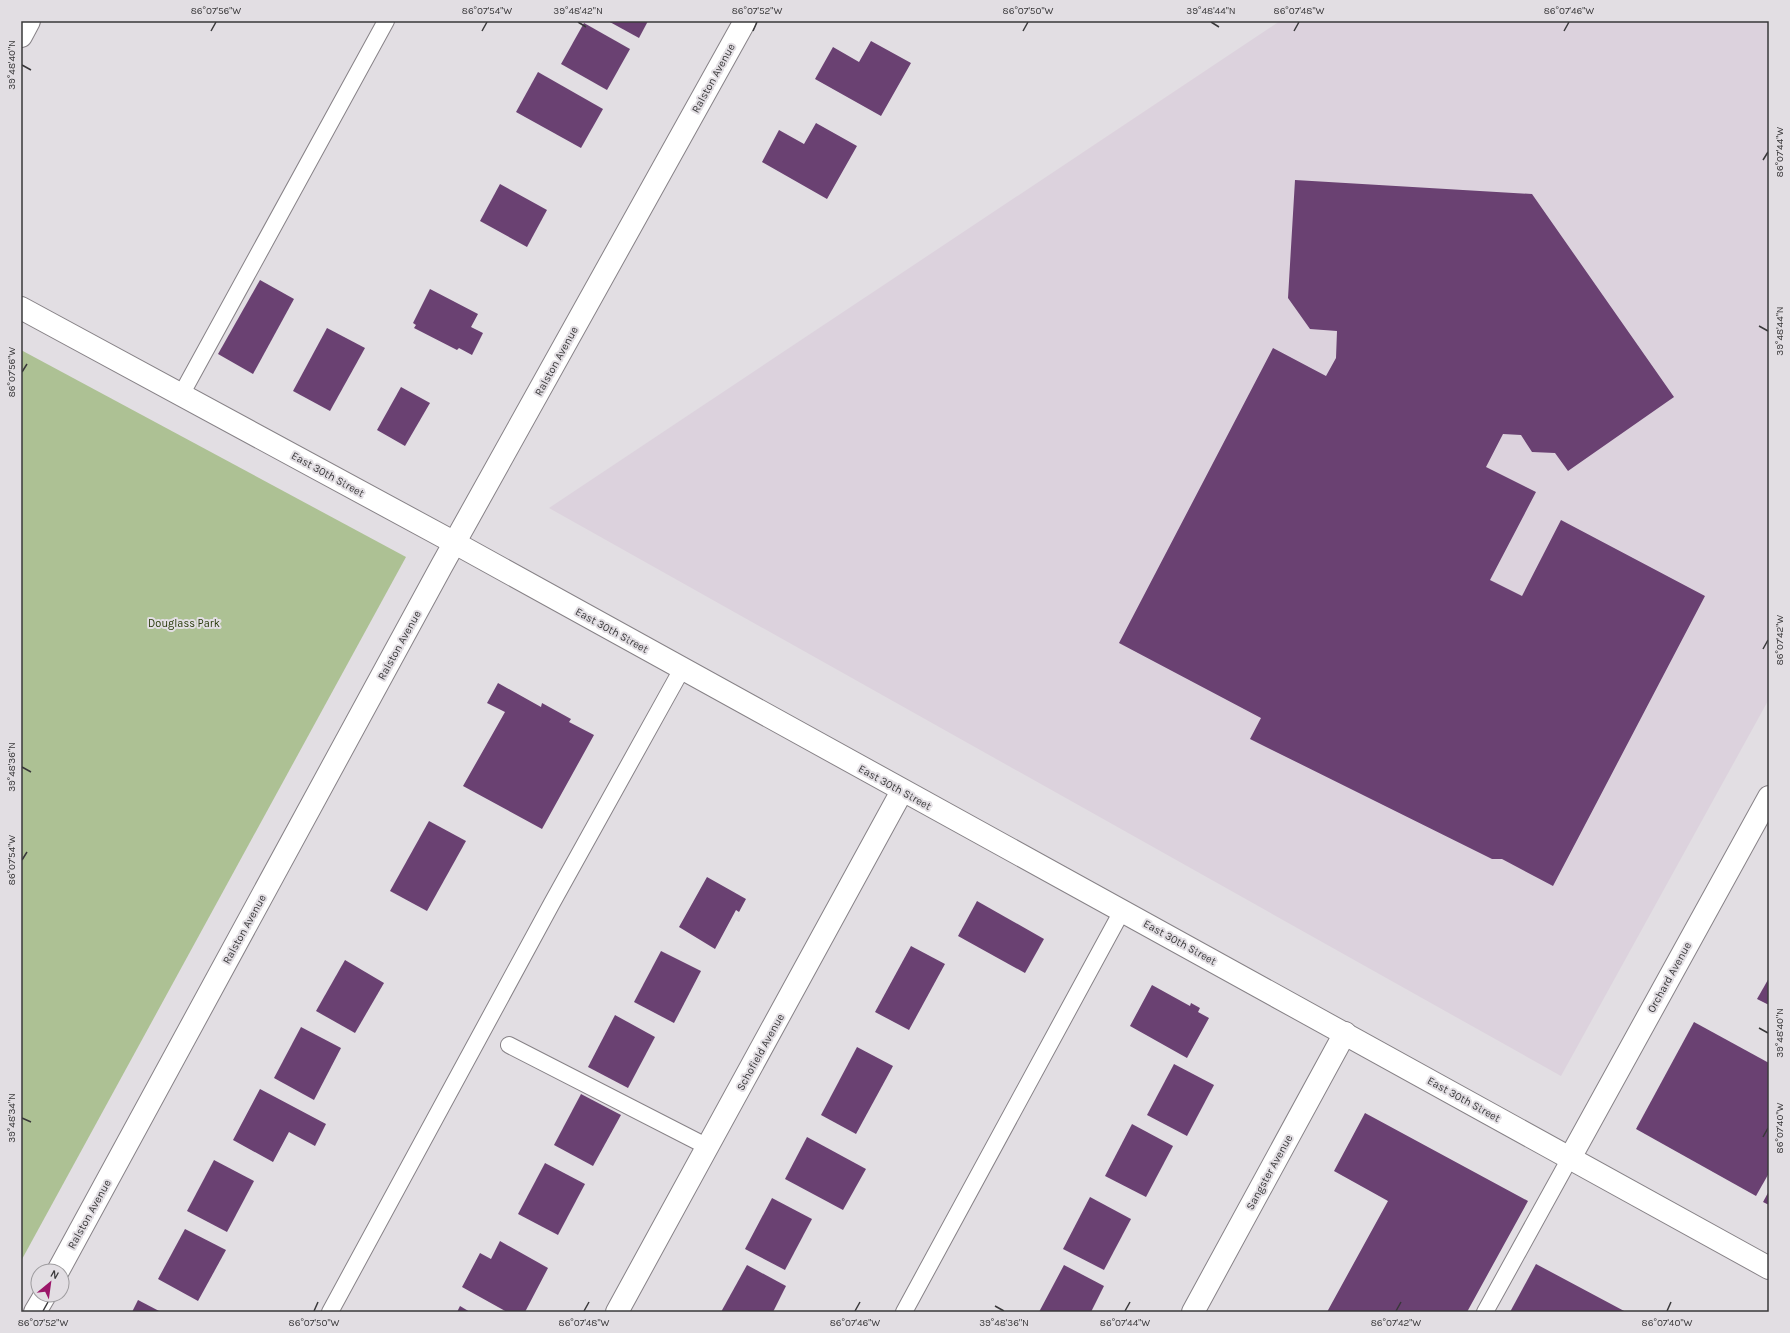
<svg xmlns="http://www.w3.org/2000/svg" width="1790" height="1333" viewBox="0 0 1790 1333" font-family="Karla,sans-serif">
<rect width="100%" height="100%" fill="#e2dee3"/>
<path fill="#dcd2dd" d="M1280,21H1769V699L1561,1076L549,508Z"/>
<path fill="#adc194" d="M21,350L406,557L21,1261Z"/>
<g fill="#6a4172">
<path d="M608,21H648L639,38Z"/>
<path d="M584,23L630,49L607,90L561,64Z"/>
<path d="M871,41L911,63L881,116L815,79L833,47L859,62Z"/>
<path d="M538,72L603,109L581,148L516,112Z"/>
<path d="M816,123L857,146L827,199L762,162L779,130L804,144Z"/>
<path d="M1295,180L1532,194L1674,397L1568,471L1555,453L1532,452L1521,435L1503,434L1486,467L1536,492L1490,580L1522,596L1561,520L1705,596L1553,886L1502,859H1492L1250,739L1261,718L1119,643L1273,348L1326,376L1336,358L1337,331L1310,329L1288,298Z"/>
<path d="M500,184L547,210L527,247L480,221Z"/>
<path d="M260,280L294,299L253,374L218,354Z"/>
<path d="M430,289L478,314L471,327L483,333L472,355L459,348L457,350L414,328L416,325L413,323Z"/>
<path d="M327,328L365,348L330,411L293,391Z"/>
<path d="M401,387L430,403L405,446L377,430Z"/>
<path d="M498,683L541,707L542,703L571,719L569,722L594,735L542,829L463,786L505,712L487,703Z"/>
<path d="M429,821L466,841L427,911L390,891Z"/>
<path d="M707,877L746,899L739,912L736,910L715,949L679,927Z"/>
<path d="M977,901L1044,939L1025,973L958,936Z"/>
<path d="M911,946L945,964L909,1030L875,1012Z"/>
<path d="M661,951L701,971L674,1023L634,1002Z"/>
<path d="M345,960L384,983L355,1033L316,1011Z"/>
<path d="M1769,978V1005L1757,999Z"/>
<path d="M1152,985L1190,1006L1191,1003L1200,1008L1198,1012L1209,1018L1187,1058L1130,1026Z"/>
<path d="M615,1015L655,1037L628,1088L588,1067Z"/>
<path d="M1694,1022L1769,1063V1173L1756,1196L1636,1129Z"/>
<path d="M301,1027L341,1048L314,1100L274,1078Z"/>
<path d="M857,1047L893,1066L856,1134L821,1115Z"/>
<path d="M1174,1064L1214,1085L1187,1136L1147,1115Z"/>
<path d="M260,1089L326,1124L315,1146L289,1132L273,1162L233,1140Z"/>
<path d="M581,1094L621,1115L593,1166L554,1145Z"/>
<path d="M1365,1113L1528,1201L1467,1312H1327L1388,1201L1334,1171Z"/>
<path d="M1132,1124L1173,1146L1146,1197L1105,1176Z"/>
<path d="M807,1137L866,1169L843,1210L785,1179Z"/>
<path d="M214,1160L254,1181L227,1232L187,1211Z"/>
<path d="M545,1163L585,1184L558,1235L518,1214Z"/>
<path d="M1769,1191V1205L1763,1202Z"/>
<path d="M1090,1197L1131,1219L1104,1270L1063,1249Z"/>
<path d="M772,1198L812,1219L785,1270L745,1249Z"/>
<path d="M185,1229L226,1250L198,1301L158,1279Z"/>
<path d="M500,1241L548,1268L525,1312H507L462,1287L480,1253L491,1259Z"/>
<path d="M1536,1264L1626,1312H1510Z"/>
<path d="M747,1265L786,1286L773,1312H721Z"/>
<path d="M1064,1265L1104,1286L1091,1312H1039Z"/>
<path d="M138,1300L161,1312H132Z"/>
<path d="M460,1306L470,1312H457Z"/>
</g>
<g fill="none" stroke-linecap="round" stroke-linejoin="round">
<g stroke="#878287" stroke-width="18">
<g id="service">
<path d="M181,395L386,21"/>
<path d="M509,1045L708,1147"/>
<path d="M330,1312L552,903L682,669"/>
<path d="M904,1312L1122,911"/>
<path d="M1485,1312L1570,1158"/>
</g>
</g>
<g stroke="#878287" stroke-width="24">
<g id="minor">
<path d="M21,36L29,21"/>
<path d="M58,1271L441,567L745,21"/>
<path d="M35,1312L45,1295"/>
<path d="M617,1312L902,791"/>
<path d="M1193,1312L1345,1033"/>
</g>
</g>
<g stroke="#878287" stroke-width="24">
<path id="tertiary" d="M1570,1158L1769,797"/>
</g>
<g stroke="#878287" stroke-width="24">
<path id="secondary" d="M21,308L455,543L1769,1268"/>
</g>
<use href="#service" stroke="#fff" stroke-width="16"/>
<use href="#minor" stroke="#fff" stroke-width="22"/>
<use href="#tertiary" stroke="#fff" stroke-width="22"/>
<use href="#secondary" stroke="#fff" stroke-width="22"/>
</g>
<path fill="none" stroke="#39383a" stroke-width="1.5" d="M578,22L586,27M1211,22L1219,27M211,31L216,22M482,31L487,22M753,31L757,22M1023,31L1028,22M1294,31L1299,22M1564,31L1569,22M22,65L31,70M1763,160L1768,152M1759,326L1768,331M22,372L27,364M1763,649L1768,640M22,767L31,772M22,860L27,852M1759,1028L1768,1033M22,1118L31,1122M1763,1137L1768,1128M995,1306L1004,1311M43,1311L48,1302M314,1311L318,1302M584,1311L589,1302M855,1311L860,1302M1125,1311L1130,1302M1396,1311L1401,1302M1667,1311L1671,1302"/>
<g text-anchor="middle" stroke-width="4" stroke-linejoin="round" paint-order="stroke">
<g font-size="11" fill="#39383a" stroke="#e2dee3">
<text transform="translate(713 78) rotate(-61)" y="4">Ralston Avenue</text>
<text transform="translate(556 361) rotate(-61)" y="4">Ralston Avenue</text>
<text transform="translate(328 474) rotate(29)" y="4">East 30th Street</text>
<text transform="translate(612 630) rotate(29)" y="4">East 30th Street</text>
<text transform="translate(399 645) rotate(-61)" y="4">Ralston Avenue</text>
<text transform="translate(895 787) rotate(29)" y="4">East 30th Street</text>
<text transform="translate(244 929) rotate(-61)" y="4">Ralston Avenue</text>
<text transform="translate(1180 942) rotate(29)" y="4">East 30th Street</text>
<text transform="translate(1669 977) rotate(-61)" y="4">Orchard Avenue</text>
<text transform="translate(760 1052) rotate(-61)" y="4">Schofield Avenue</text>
<text transform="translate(1464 1099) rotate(29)" y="4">East 30th Street</text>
<text transform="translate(1269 1172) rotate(-61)" y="4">Sangster Avenue</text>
<text transform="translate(89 1214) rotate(-61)" y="4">Ralston Avenue</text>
</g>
<g font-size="11" fill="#2a3b0c" stroke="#e2dee3">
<text x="184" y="627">Douglass Park</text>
</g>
</g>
<rect width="1790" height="1333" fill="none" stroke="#e2dee3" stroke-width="44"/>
<g transform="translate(50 1283) rotate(29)"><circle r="19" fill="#e2dee3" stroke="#9e9c9f"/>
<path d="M0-3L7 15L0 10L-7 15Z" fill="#9b1669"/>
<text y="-6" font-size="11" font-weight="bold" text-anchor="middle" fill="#39383a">N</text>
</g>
<rect x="22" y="22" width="1746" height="1289" fill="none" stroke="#39383a" stroke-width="1.5"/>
<g font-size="10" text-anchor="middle" fill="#39383a">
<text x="216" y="14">86°07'56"W</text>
<text x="487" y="14">86°07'54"W</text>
<text x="578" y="14">39°48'42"N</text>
<text x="757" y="14">86°07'52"W</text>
<text x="1028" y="14">86°07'50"W</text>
<text x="1211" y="14">39°48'44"N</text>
<text x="1299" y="14">86°07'48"W</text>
<text x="1569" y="14">86°07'46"W</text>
<text transform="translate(11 65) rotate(-90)" y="4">39°48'40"N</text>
<text transform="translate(1779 152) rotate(-90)" y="4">86°07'44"W</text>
<text transform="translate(1779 331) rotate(-90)" y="4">39°48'44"N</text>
<text transform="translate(11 372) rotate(-90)" y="4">86°07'56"W</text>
<text transform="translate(1779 640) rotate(-90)" y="4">86°07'42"W</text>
<text transform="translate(11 767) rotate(-90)" y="4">39°48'36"N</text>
<text transform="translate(11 860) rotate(-90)" y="4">86°07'54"W</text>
<text transform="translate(1779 1033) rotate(-90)" y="4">39°48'40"N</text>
<text transform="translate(11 1118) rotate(-90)" y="4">39°48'34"N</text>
<text transform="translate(1779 1128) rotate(-90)" y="4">86°07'40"W</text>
<text x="43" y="1326">86°07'52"W</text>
<text x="314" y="1326">86°07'50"W</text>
<text x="584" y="1326">86°07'48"W</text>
<text x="855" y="1326">86°07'46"W</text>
<text x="1004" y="1326">39°48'36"N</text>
<text x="1125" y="1326">86°07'44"W</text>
<text x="1396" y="1326">86°07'42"W</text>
<text x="1667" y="1326">86°07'40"W</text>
</g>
</svg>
